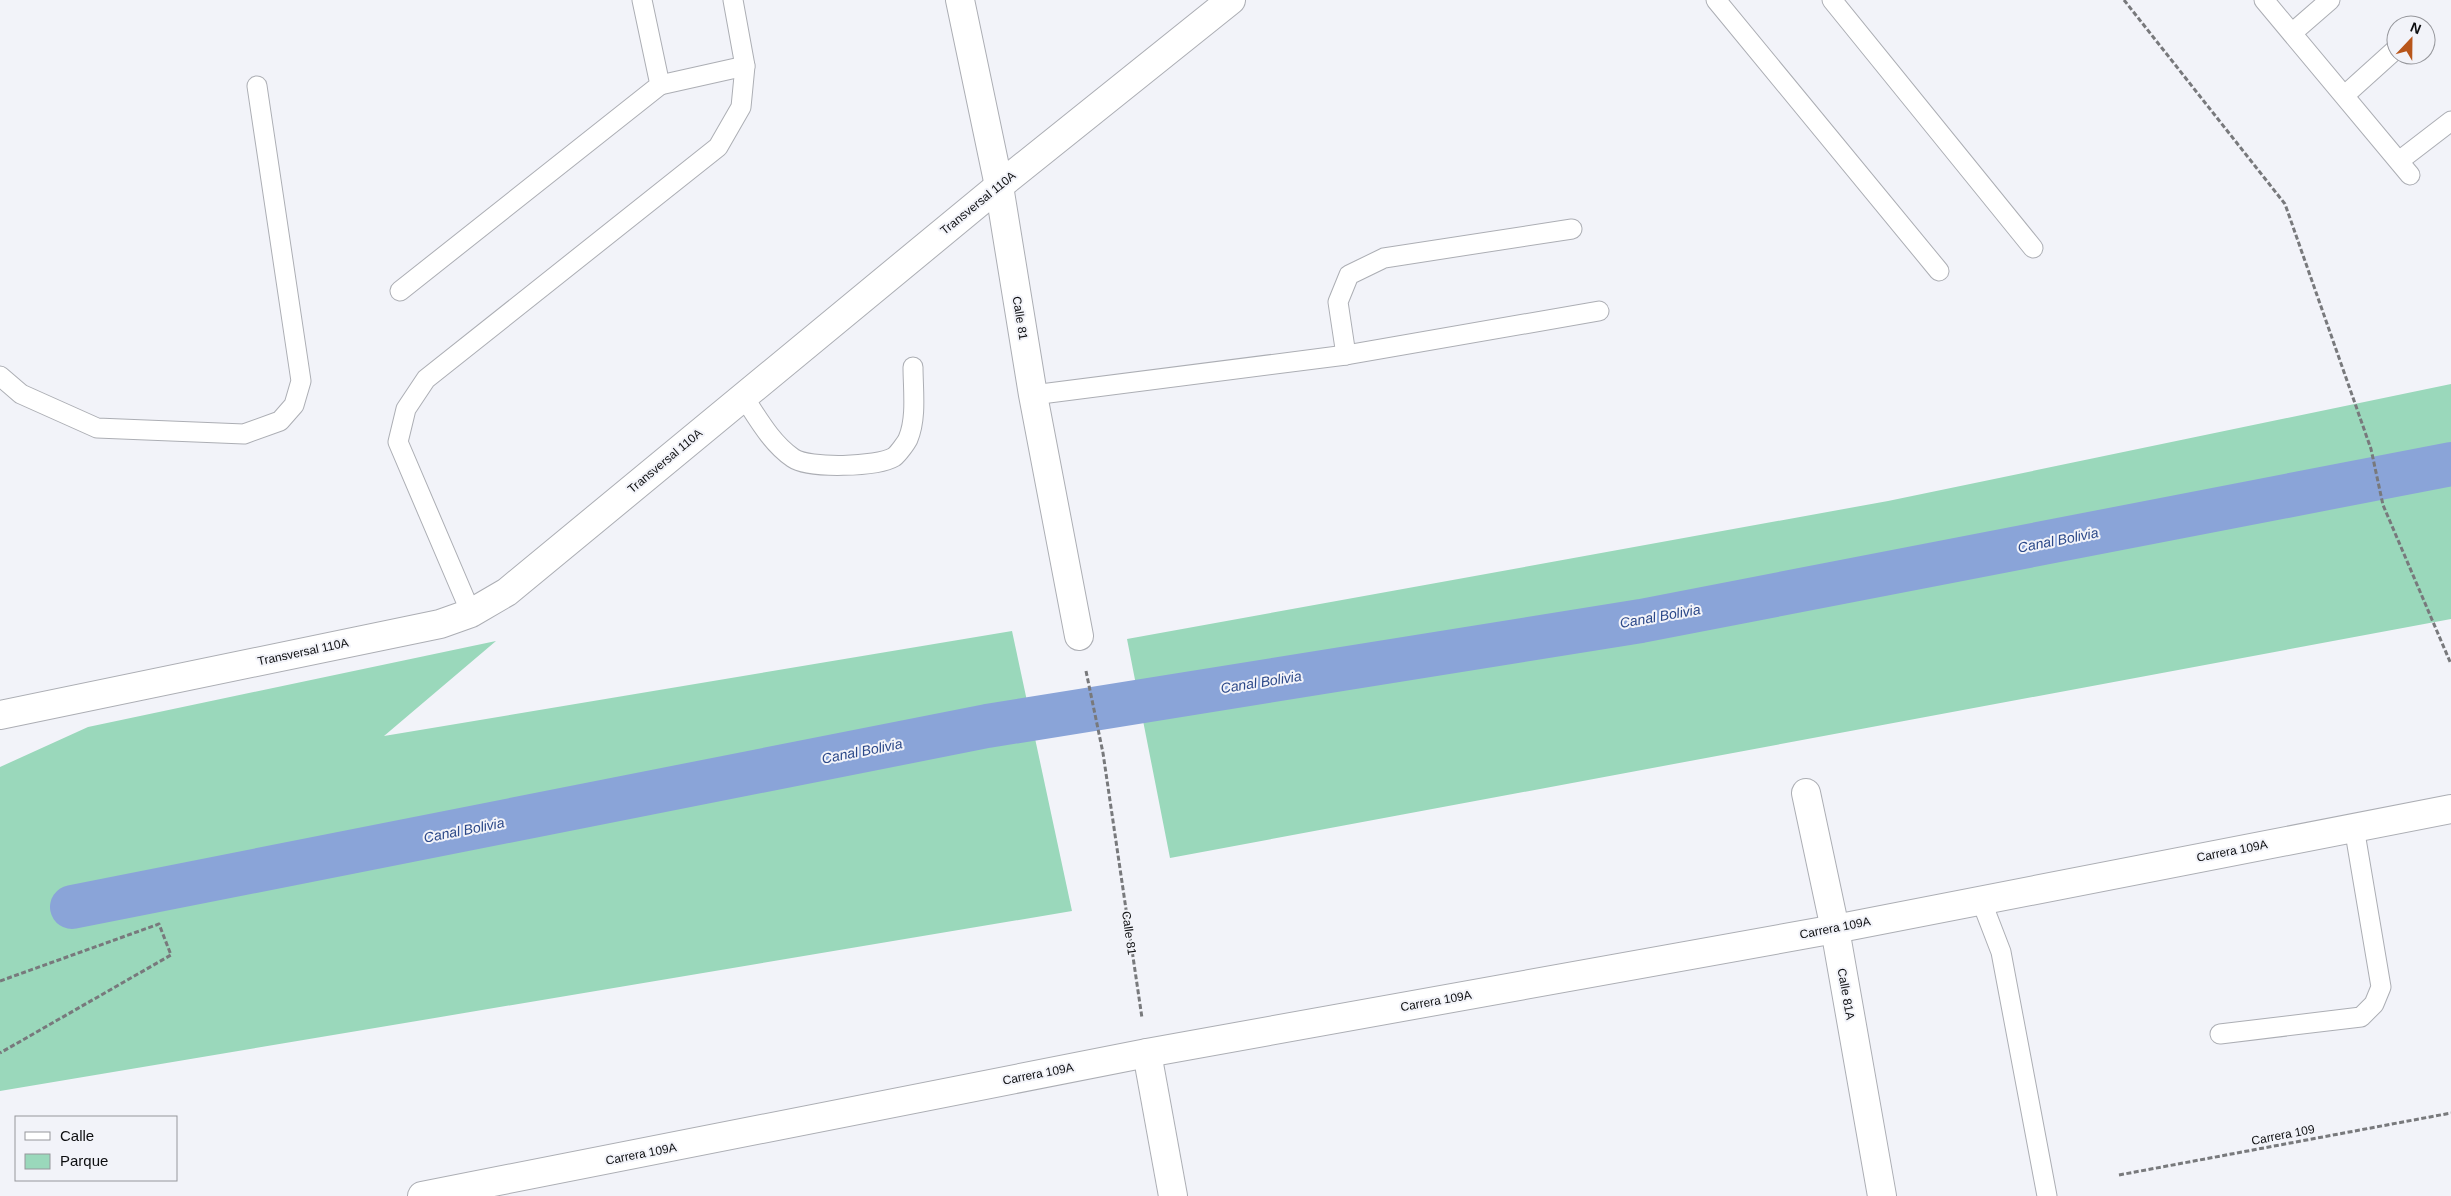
<svg xmlns="http://www.w3.org/2000/svg" width="2451" height="1196" viewBox="0 0 2451 1196" font-family="Arial,sans-serif">
<rect width="100%" height="100%" fill="#f2f3f9"/>
<g fill="#9ad8bb">
<path d="M2451,384V619L1170,858L1127,639L1888,501Z"/>
<path d="M1012,631L1072,911L0,1091V767L88,727L496,641L384,736Z"/>
</g>
<g fill="none" stroke-linecap="round" stroke-linejoin="round">
<path stroke="#8aa4d8" stroke-width="44" d="M72,907L987,726L1641,621L2451,464"/>
<g stroke="#acaeb4" stroke-width="21">
<g id="lane">
<path d="M1716,0L1939,271"/>
<path d="M1832,0L2033,248"/>
<path d="M2264,0L2410,175"/>
<path d="M2292,33L2330,0"/>
<path d="M660,85L745,66"/>
<path d="M2345,95L2396,49"/>
<path d="M2399,161L2451,121"/>
<path d="M400,291L660,85L642,0"/>
<path d="M1346,355L1338,302L1349,275L1384,258L1572,229"/>
<path d="M0,376L21,394L97,428L244,434L280,421L294,405L301,381L257,86"/>
<path d="M1033,395L1346,355L1599,311"/>
<path d="M743,396C757,417 771,443 793,458C809,469 877,467 894,457C898,454 906,443 908,439C917,418 913,389 913,367"/>
<path d="M471,613L398,442L406,409L426,379L718,147L741,107L745,66L733,0"/>
<path d="M1981,900L2001,952L2047,1196"/>
<path d="M2220,1034L2361,1017L2374,1004L2381,987L2354,827"/>
</g>
</g>
<g stroke="#acaeb4" stroke-width="30">
<g id="street">
<path d="M960,0L999,186L1033,395L1079,636"/>
<path d="M0,715L440,624L471,613L507,592L999,186L1231,0"/>
<path d="M1806,793L1835,929L1882,1196"/>
<path d="M1147,1053L1173,1196"/>
<path d="M422,1196L1147,1053L1835,929L2451,809"/>
</g>
</g>
<g stroke="#78797c" stroke-width="3" stroke-dasharray="5 2.5" stroke-linecap="butt">
<path d="M2124,0L2285,204L2371,449L2383,505L2451,664"/>
<path d="M1086,671L1103,753L1142,1018"/>
<path d="M0,981L159,924L171,955L0,1053"/>
<path d="M2119,1175L2451,1113"/>
</g>
<use href="#lane" stroke="#fff" stroke-width="19"/>
<use href="#street" stroke="#fff" stroke-width="28"/>
</g>
<g text-anchor="middle" stroke-width="4" stroke-linejoin="round" paint-order="stroke">
<g font-size="12" fill="#0d0e10" stroke="#f2f3f9">
<text transform="translate(978 203) rotate(-39)" y="4">Transversal 110A</text>
<text transform="translate(1020 318) rotate(81)" y="4">Calle 81</text>
<text transform="translate(665 461) rotate(-40)" y="4">Transversal 110A</text>
<text transform="translate(303 652) rotate(-12)" y="4">Transversal 110A</text>
<text transform="translate(2232 851) rotate(-11)" y="4">Carrera 109A</text>
<text transform="translate(1835 928) rotate(-11)" y="4">Carrera 109A</text>
<text transform="translate(1129 933) rotate(82)" y="4">Calle 81</text>
<text transform="translate(1846 994) rotate(80)" y="4">Calle 81A</text>
<text transform="translate(1436 1001) rotate(-10)" y="4">Carrera 109A</text>
<text transform="translate(1038 1074) rotate(-11)" y="4">Carrera 109A</text>
<text transform="translate(2283 1135) rotate(-11)" y="4">Carrera 109</text>
<text transform="translate(641 1154) rotate(-11)" y="4">Carrera 109A</text>
</g>
<g font-size="14" font-style="italic" fill="#2c4989" stroke="#f2f3f9">
<text transform="translate(2058 540) rotate(-11)" y="5">Canal Bolivia</text>
<text transform="translate(1660 616) rotate(-10)" y="5">Canal Bolivia</text>
<text transform="translate(1261 682) rotate(-9)" y="5">Canal Bolivia</text>
<text transform="translate(862 751) rotate(-11)" y="5">Canal Bolivia</text>
<text transform="translate(464 830) rotate(-11)" y="5">Canal Bolivia</text>
</g>
</g>
<rect x="15" y="1116" width="162" height="65" fill="#f2f3f9" stroke="#96979c"/>
<rect x="25" y="1132" width="25" height="8" fill="#ffffff" stroke="#96979c"/>
<text x="60" y="1141" font-size="15" fill="#0d0e10">Calle</text>
<rect x="25" y="1154" width="25" height="15" fill="#9ad8bb" stroke="#96979c"/>
<text x="60" y="1166" font-size="15" fill="#0d0e10">Parque</text>
<g transform="translate(2411 40) rotate(22)"><circle r="24" fill="#f2f3f9" stroke="#96979c"/>
<path d="M0-4L9 19L0 12L-9 19Z" fill="#b8561b"/>
<text y="-8" font-size="14" font-weight="bold" text-anchor="middle" fill="#0d0e10">N</text>
</g>
</svg>
